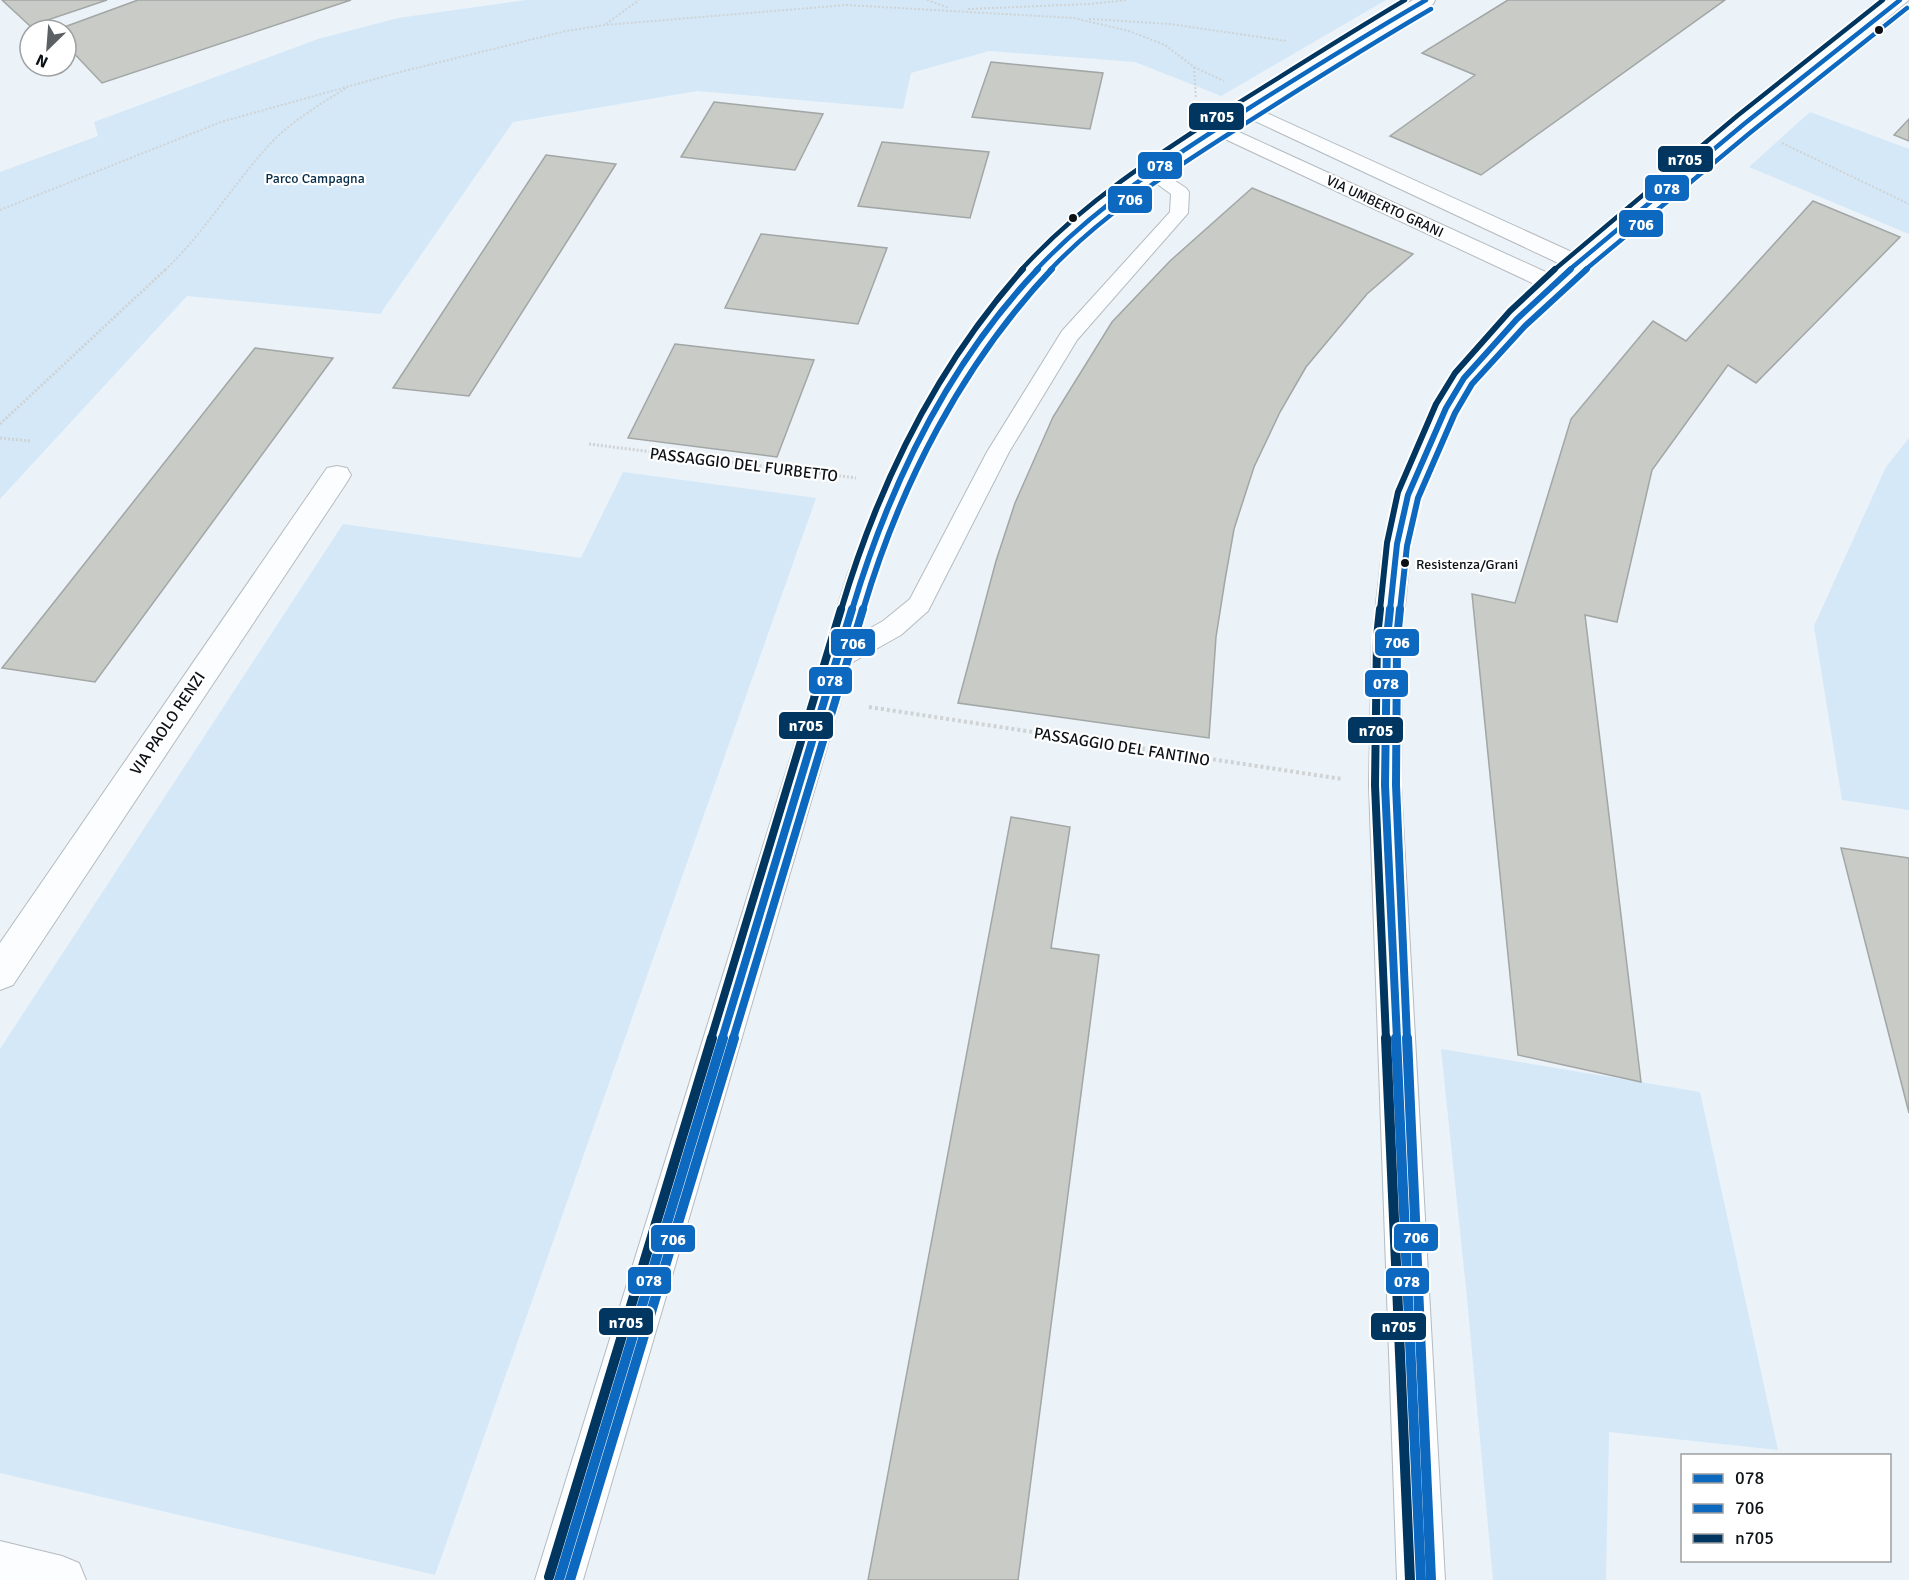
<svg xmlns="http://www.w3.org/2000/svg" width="1909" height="1580" viewBox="0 0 1909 1580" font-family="Signika,sans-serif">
<rect width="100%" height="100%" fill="#ebf2f8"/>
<g fill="#d4e8f8">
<path d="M526,0H1386L1221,96L1135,62L989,51L911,73L903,109L697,91L513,122L380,314L187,296L0,499V172L98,136L94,122L318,39L398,18Z"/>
<path d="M1810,112L1909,149V234L1749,167Z"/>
<path d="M1909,438V810L1842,800L1814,626L1886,467Z"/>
<path d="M623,472L816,498L435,1575L0,1473V1049L343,524L581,558Z"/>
<path d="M1441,1049L1700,1092L1778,1450L1609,1432L1606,1580H1493L1467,1298Z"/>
</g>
<g fill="#c8cbc6" stroke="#a2a6a5" stroke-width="1.5">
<path d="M2,0H107L30,26Z"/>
<path d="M138,0H351L102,83L66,45V30H56Z"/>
<path d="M1508,0H1725L1481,175L1390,136L1475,75L1422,53Z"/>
<path d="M991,62L1103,73L1090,129L972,117Z"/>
<path d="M714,102L823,114L795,170L681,157Z"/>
<path d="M1909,119V141L1894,135Z"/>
<path d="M882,142L989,152L970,218L858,206Z"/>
<path d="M546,155L616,164L469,396L393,388Z"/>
<path d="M1252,188L1413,254L1367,294L1306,367L1280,412L1254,467L1234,529L1225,580L1216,637L1209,738L958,703L996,561L1015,503L1053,417L1112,322L1170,261Z"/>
<path d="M1813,201L1900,237L1756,383L1728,365L1652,470L1617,622L1585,615L1641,1082L1518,1055L1472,594L1515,603L1571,419L1653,321L1686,341Z"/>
<path d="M761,234L887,248L858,324L725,308Z"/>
<path d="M675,344L814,360L777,457L628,438Z"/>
<path d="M255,348L333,358L95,682L2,668Z"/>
<path d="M1011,817L1070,827L1051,948L1099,955L1018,1580H868Z"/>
<path d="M1841,848L1909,858V1113Z"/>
</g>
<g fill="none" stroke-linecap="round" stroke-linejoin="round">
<g stroke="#b5bbc0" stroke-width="2">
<path id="lane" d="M1151,168L1157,169L1186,188L1189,192L1188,213L1077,340L1009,452L928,611L901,635L844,667L835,670L826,667L822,660L826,653L883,621L910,599L987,452L1062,331L1170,212L1171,194L1142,173L1145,169Z"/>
</g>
<g stroke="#b5bbc0" stroke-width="2">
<g id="street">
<path d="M1247,104L1585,258L1589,263L1585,268L1577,270L1569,268L1240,114L1237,110L1240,106Z"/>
<path d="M1217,122L1561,279L1565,284L1561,289L1553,291L1545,289L1210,132L1207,128L1210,124Z"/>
<path d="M337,466L347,468L351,475L347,482L13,985L0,990V943L327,468Z"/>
<path d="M0,1541L62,1556L79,1563L86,1580H0Z"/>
</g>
</g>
<g stroke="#b5bbc0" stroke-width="2">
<g id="secondary">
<path d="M1413,0H1435L1433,4C1367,42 1303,82 1240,124C1200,149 1160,173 1123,202C1075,240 1030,287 994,336C942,410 907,492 877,576L583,1580H535L847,576C881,487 920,399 979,323C1016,275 1060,228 1109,191C1145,164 1185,140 1223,116C1285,76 1348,37 1413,0Z"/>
<path d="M1888,0H1909L1585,268L1526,324L1474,383L1459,408L1422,495L1411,544L1402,638L1401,785L1445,1580H1397L1369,785L1372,638L1383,544L1394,495L1433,408L1451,378L1508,314L1569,258L1737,120Z"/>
</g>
</g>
<g stroke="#d0d3d4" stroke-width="2" stroke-dasharray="2 2" stroke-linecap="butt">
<path d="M927,0L949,8"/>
<path d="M968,9L1089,4L1127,0"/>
<path d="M1089,19L1170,24L1287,41"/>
<path d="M606,24L639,0"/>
<path d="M1194,67L1196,99"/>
<path d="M1782,143L1909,204"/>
<path d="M0,210L221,122L400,72L566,31L605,25L846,5L1074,18L1129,31L1165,45L1194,67L1224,81"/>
<path d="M165,270C204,233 232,186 268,146C290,122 319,105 346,88"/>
</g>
<g stroke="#d0d3d4" stroke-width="3" stroke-dasharray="2 2" stroke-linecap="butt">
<path d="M0,424L166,269"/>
<path d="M0,438L30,441"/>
<path d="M589,444L856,478"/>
</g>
<path stroke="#d0d3d4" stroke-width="4" stroke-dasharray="3 3" stroke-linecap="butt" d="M869,707L1342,779"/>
<use href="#lane" fill="#fcfdfe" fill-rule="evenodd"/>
<use href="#street" fill="#fcfdfe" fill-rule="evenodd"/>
<use href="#secondary" fill="#fcfdfe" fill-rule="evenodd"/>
<g stroke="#fff" stroke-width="8">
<g id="bus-1-far3">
<path d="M1036,270C1096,206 1169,159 1243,112C1303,74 1364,36 1426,0"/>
<path d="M1569,270L1744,124L1900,0"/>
</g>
</g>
<g stroke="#fff" stroke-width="10">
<g id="bus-1-far2">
<path d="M852,610C889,486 948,364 1038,269"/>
<path d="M1390,610L1397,544L1408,495L1446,408L1464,378L1517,319L1571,269"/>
</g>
</g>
<g stroke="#fff" stroke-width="12">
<g id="bus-1-far1">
<path d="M1390,609L1387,638L1385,785L1397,1039"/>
<path d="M722,1039L852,609"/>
</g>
</g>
<g stroke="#fff" stroke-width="14">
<g id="bus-1">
<path d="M1396,1038L1421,1580"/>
<path d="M559,1580L723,1038"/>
</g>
</g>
<g stroke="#fff" stroke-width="8">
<g id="bus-2-far3">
<path d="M1050,270C1101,216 1162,177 1224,137C1293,93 1361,50 1431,9"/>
<path d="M1585,270L1751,132L1907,8"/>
</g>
</g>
<g stroke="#fff" stroke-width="10">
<g id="bus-2-far2">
<path d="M863,610C900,485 962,364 1052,269"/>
<path d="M1400,610L1407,546L1418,498L1455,413L1472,384L1525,326L1587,269"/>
</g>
</g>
<g stroke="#fff" stroke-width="12">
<g id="bus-2-far1">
<path d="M1400,609L1397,639L1396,785L1407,1039"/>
<path d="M733,1039L863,609"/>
</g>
</g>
<g stroke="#fff" stroke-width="14">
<g id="bus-2">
<path d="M1407,1038L1431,1580"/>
<path d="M570,1580L734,1038"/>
</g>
</g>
<g stroke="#fff" stroke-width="8">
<g id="bus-3-far3">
<path d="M1021,270C1082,203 1155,156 1230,108C1288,72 1346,35 1405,0"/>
<path d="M1554,270L1737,116L1883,0"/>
</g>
</g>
<g stroke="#fff" stroke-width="10">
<g id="bus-3-far2">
<path d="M841,610C878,485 936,367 1023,269"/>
<path d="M1380,610L1387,543L1398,492L1436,404L1455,373L1510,311L1555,269"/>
</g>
</g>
<g stroke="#fff" stroke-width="12">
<g id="bus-3-far1">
<path d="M1380,609L1377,637L1375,785L1386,1039"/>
<path d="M711,1039L841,609"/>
</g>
</g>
<g stroke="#fff" stroke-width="14">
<g id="bus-3">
<path d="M1386,1038L1410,1580"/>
<path d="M549,1577L712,1038"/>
</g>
</g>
<use href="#bus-1-far3" stroke="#0c69bf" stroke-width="4.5"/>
<use href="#bus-1-far2" stroke="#0c69bf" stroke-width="6"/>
<use href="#bus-1-far1" stroke="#0c69bf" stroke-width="8"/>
<use href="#bus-1" stroke="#0c69bf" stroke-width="10"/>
<use href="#bus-2-far3" stroke="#0c69bf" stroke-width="4.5"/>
<use href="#bus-2-far2" stroke="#0c69bf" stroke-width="6"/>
<use href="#bus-2-far1" stroke="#0c69bf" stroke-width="8"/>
<use href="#bus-2" stroke="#0c69bf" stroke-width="10"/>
<use href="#bus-3-far3" stroke="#00365f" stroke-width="4.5"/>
<use href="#bus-3-far2" stroke="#00365f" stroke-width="6"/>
<use href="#bus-3-far1" stroke="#00365f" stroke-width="8"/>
<use href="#bus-3" stroke="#00365f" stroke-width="10"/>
</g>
<g fill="#0c1115" stroke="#fff" stroke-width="2">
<circle cx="1879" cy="30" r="5"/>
<circle cx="1073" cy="218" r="5"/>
<circle cx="1405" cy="563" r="5"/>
</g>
<g text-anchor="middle" stroke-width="4.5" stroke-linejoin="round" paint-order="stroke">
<g font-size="14" fill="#052d49" stroke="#fff">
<text x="315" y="183">Parco Campagna</text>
</g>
<g font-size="14" fill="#0c1115" stroke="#fff">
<text transform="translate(1385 206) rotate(25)" y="5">VIA UMBERTO GRANI</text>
</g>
<g font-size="14" fill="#0c1115" stroke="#fff" text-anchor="start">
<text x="1416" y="569">Resistenza/Grani</text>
</g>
<g font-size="16" fill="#0c1115" stroke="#fff">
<text transform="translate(744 464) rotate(7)" y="6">PASSAGGIO DEL FURBETTO</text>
<text transform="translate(167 723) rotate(-56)" y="6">VIA PAOLO RENZI</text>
<text transform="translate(1122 746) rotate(9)" y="6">PASSAGGIO DEL FANTINO</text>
</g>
</g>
<g stroke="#fff" stroke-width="2">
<rect x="1188" y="102" width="57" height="29" rx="6" fill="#00365f"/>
<rect x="1657" y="145" width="57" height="28" rx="6" fill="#00365f"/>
<rect x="1137" y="151" width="46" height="29" rx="6" fill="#0c69bf"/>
<rect x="1644" y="174" width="46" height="28" rx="6" fill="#0c69bf"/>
<rect x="1107" y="185" width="46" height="29" rx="6" fill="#0c69bf"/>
<rect x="1618" y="209" width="46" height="29" rx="6" fill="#0c69bf"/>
<rect x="1374" y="628" width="46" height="29" rx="6" fill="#0c69bf"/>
<rect x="830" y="628" width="46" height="29" rx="6" fill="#0c69bf"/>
<rect x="808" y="666" width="45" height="29" rx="6" fill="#0c69bf"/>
<rect x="1364" y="669" width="45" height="29" rx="6" fill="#0c69bf"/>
<rect x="778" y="711" width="56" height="29" rx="6" fill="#00365f"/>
<rect x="1347" y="716" width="57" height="28" rx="6" fill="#00365f"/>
<rect x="1393" y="1223" width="46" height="29" rx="6" fill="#0c69bf"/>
<rect x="650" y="1224" width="46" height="29" rx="6" fill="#0c69bf"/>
<rect x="627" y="1266" width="45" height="29" rx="6" fill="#0c69bf"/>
<rect x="1385" y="1267" width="45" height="28" rx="6" fill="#0c69bf"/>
<rect x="598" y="1307" width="56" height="29" rx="6" fill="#00365f"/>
<rect x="1370" y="1312" width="57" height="29" rx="6" fill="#00365f"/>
</g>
<g font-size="16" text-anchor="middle" font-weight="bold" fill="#fff">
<text x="1217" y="122">n705</text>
<text x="1685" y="165">n705</text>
<text x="1160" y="171">078</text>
<text x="1667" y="194">078</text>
<text x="1130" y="205">706</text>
<text x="1641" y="230">706</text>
<text x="1397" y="648">706</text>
<text x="853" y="649">706</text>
<text x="830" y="686">078</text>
<text x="1386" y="689">078</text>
<text x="806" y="731">n705</text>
<text x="1376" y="736">n705</text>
<text x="1416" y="1243">706</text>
<text x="673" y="1245">706</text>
<text x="649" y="1286">078</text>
<text x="1407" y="1287">078</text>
<text x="626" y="1328">n705</text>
<text x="1399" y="1332">n705</text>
</g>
<rect x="1681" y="1454" width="210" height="108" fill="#ffffff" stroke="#9ea0a1" stroke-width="1.5"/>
<rect x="1693" y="1474" width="30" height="9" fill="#0c69bf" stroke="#9ea0a1" stroke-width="1.5"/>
<text x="1735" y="1484" font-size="18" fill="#0c1115">078</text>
<rect x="1693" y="1504" width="30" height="9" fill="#0c69bf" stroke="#9ea0a1" stroke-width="1.5"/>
<text x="1735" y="1514" font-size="18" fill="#0c1115">706</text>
<rect x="1693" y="1534" width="30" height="9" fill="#00365f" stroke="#9ea0a1" stroke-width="1.5"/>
<text x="1735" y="1544" font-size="18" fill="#0c1115">n705</text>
<g transform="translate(48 48) rotate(205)"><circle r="28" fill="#ffffff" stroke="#9ea0a1" stroke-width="1.5"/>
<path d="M0-4.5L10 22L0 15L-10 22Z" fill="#5a6064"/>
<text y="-9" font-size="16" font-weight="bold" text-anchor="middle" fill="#0c1115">N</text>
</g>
</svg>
